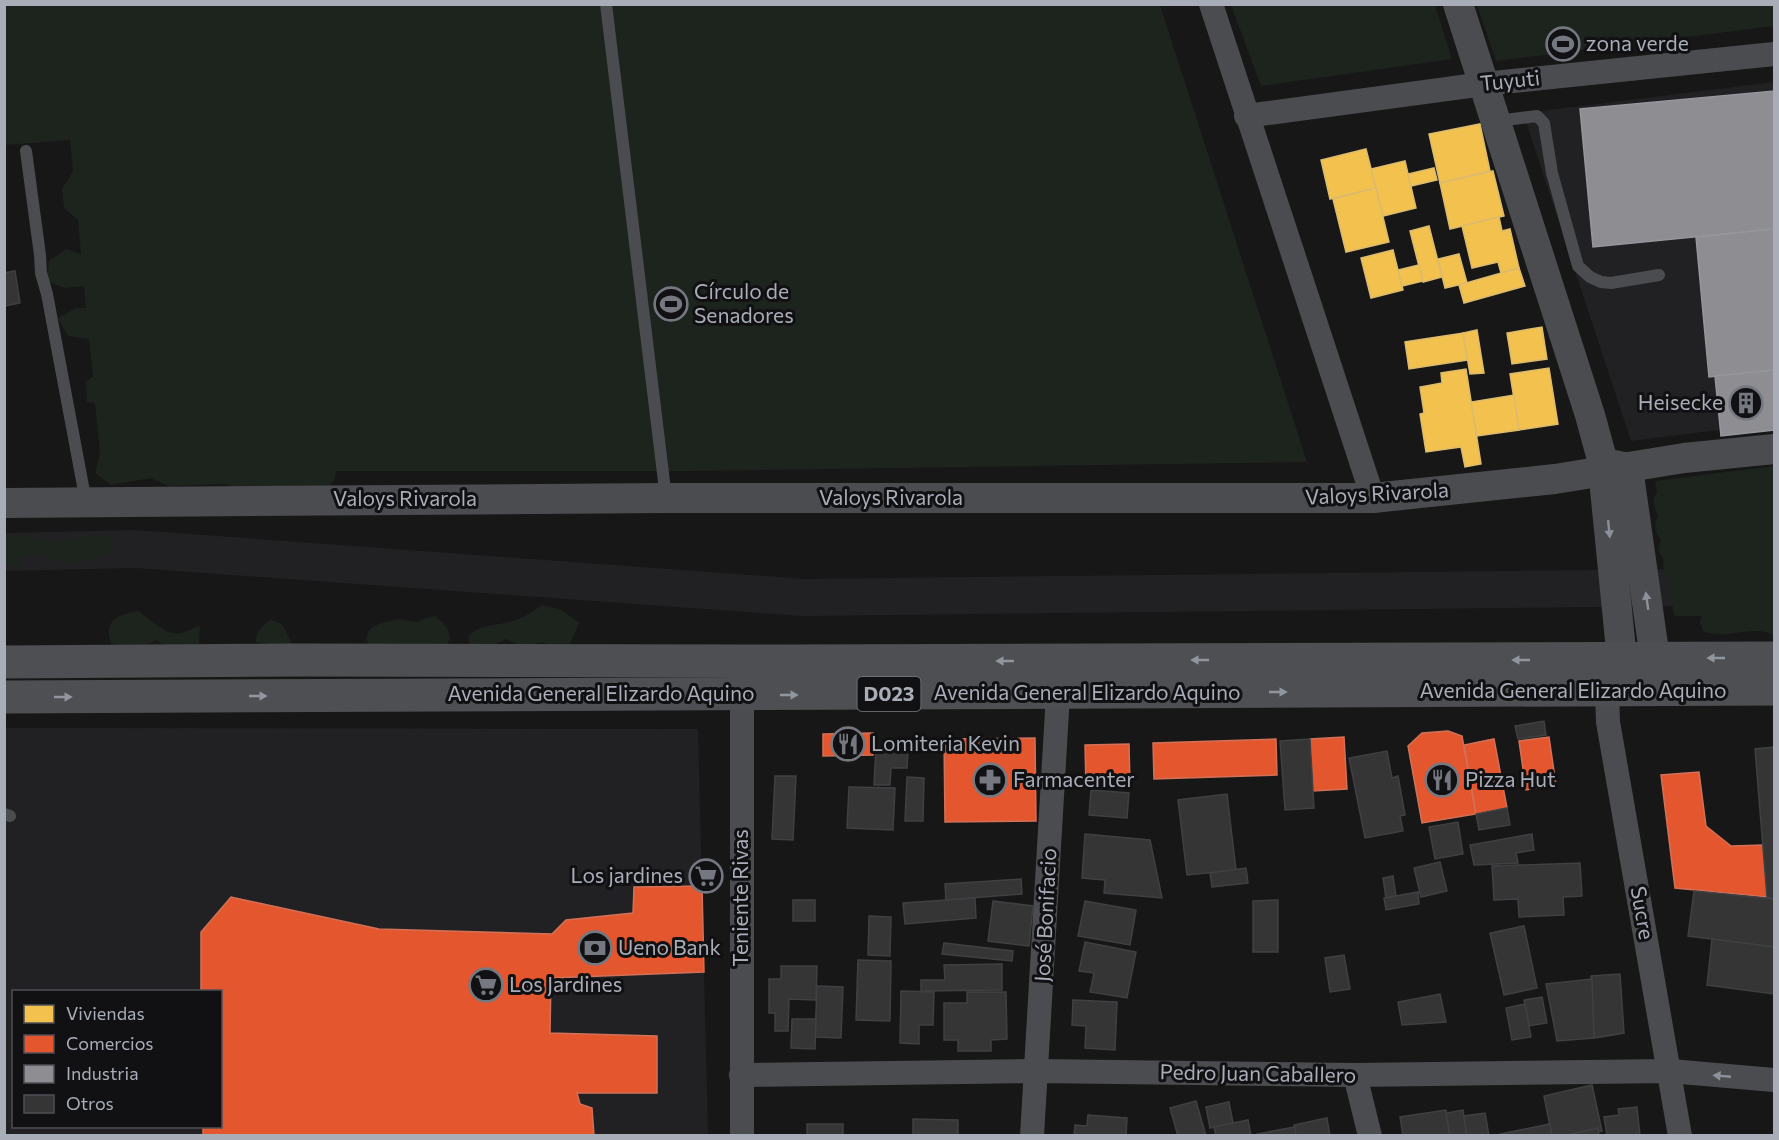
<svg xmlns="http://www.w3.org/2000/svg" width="1779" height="1140" viewBox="0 0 1779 1140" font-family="Commissioner,sans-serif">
<rect width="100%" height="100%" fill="#171717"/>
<g fill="#212123" fill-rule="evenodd">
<path d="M1774,82V423L1631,441L1523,113Z"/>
<path d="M135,530L805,579L1774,568V605L803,616L136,568L5,571L4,533Z"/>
<path d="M4,728L698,729L708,1135H5ZM14,992H220V1126H14Z"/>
</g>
<g fill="#1d241e">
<path d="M5,5H1160L1307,462L687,471H336L335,479L322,495L245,490L225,484L168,486L151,478L111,485L95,473L100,454L95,403L87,402L86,382L93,376L89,339L68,336L58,318L76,308H86L84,286L64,288L47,281L49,261L66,249L81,254L78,220L64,208L62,189L73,171L70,140L5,145Z"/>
<path d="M1231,5H1435L1452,59L1261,86Z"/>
<path d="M1477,5H1774V26L1496,61Z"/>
<path d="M1774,466V636C1756,623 1729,641 1703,631L1700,622L1702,616H1674L1669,578L1664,573L1663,558L1658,550L1661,540C1655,533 1653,526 1658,517C1655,506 1650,502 1657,492L1655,481Z"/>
<path d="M5,534L57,542L76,536H107L115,542C107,559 76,564 59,561C51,559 40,553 31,554C24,555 20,561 17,566L5,563Z"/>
<path d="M543,605L562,610L579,623L568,649L551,646L542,642L524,647L506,639L489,647L469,645V635C482,624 494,626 509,622C522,619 531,612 543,605Z"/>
<path d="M138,611C149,618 167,637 181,633C188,631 193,627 200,626L199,646L165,647L157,640C141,647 127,651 111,643C103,620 118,615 138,611Z"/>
<path d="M436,616L448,629L450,639L445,647L371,648L366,639L370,629L379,624L398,619L417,622L426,618Z"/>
<path d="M272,620L282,624L291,642L289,647L256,642C255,633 264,622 272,620Z"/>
</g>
<g fill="#f2c14e" stroke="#dcbb6e" stroke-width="1.5">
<path d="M1480,124L1490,171L1440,183L1429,134Z"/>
<path d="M1366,149L1376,188L1330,199L1321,160Z"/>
<path d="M1405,161L1416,208L1383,216L1371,169Z"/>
<path d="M1434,168L1437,180L1411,186L1408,174Z"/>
<path d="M1493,171L1504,216L1450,229L1440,183Z"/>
<path d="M1376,188L1389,242L1346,252L1333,199Z"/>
<path d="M1499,217L1502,231L1510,229L1519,268L1501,273L1498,262L1472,268L1462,226Z"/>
<path d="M1429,226L1442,277L1423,282L1410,231Z"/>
<path d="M1393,250L1403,290L1371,298L1361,258Z"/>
<path d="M1459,254L1467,283L1445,288L1438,259Z"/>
<path d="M1419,265L1423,281L1402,286L1398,270Z"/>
<path d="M1519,268L1525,286L1464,303L1459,285Z"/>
<path d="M1542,327L1547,359L1512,364L1507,333Z"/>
<path d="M1477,330L1484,373L1470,374L1463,333Z"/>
<path d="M1463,333L1467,360L1409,369L1405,342Z"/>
<path d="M1549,368L1558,424L1519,430L1510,374Z"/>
<path d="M1466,369L1481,464L1465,467L1461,447L1426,452L1420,414L1424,413L1420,387L1442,383L1441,373Z"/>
<path d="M1514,395L1519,430L1477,436L1471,402Z"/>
</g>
<g fill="#e4572e" stroke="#d27157" stroke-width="1.5">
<path d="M1448,731L1462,736L1476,814L1422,823L1408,746L1422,733Z"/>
<path d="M873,733V755L823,756V734Z"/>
<path d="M1344,737L1347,789L1313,791L1310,739Z"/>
<path d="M1549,737L1556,785L1526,790L1519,741Z"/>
<path d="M1035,738L1036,821L945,822L944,739Z"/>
<path d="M1276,739L1277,775L1154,779L1153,743Z"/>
<path d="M1494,739L1507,808L1476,814L1464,745Z"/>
<path d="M1129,744L1130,786L1086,788L1085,745Z"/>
<path d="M1699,772L1706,826L1731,846L1763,845L1767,897L1675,888L1661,775Z"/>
<path d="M702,886L704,972L551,978L550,1033L657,1036V1093H577L580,1104L592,1108L594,1136H203V1126H220V992H201V932L231,897L379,929L552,934L566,920L633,913L634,887Z"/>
</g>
<g fill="#8d8d92" stroke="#95979d" stroke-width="1.5">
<path d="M1774,91V229L1593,247L1580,109Z"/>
<path d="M1774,229V370L1709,377L1696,237Z"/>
<path d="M1774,370V430L1721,436L1715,376Z"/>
</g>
<g fill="#353536" stroke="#3f4043" stroke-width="1.5">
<path d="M15,271L20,303L4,306V273Z"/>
<path d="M1544,721L1546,735L1518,739L1515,726Z"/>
<path d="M1310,739L1314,808L1285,810L1280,741Z"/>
<path d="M876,747L908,749L907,768H891L890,785H874Z"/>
<path d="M1774,747V899L1767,897L1755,749Z"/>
<path d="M1387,751L1392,778L1398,776L1405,815L1400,816L1403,831L1365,838L1349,758Z"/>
<path d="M775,776H796L793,840L772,839Z"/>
<path d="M907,777L924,778L923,821H905Z"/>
<path d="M849,787L895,788L893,830L847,828Z"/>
<path d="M1091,790L1129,793L1127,818L1089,815Z"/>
<path d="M1227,794L1236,870L1187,875L1178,800Z"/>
<path d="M1507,808L1510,825L1479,830L1476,814Z"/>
<path d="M1458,822L1463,854L1435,859L1429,827Z"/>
<path d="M1085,834L1150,840L1162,898L1104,893L1105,880L1082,878Z"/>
<path d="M1532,834L1534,850L1516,853L1518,863L1474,865L1470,845Z"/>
<path d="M1440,862L1447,891L1421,897L1414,868Z"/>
<path d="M1580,863L1582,896L1563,897L1564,915L1519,917L1518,899L1494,900L1492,866Z"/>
<path d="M1246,868L1248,883L1212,887L1210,873Z"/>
<path d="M1393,876L1396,896L1386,898L1383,878Z"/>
<path d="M1021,879L1022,894L946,900L945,884Z"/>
<path d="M1694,891L1774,899V947L1688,936Z"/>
<path d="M1418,892L1419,904L1386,910L1384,898Z"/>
<path d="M975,898L976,918L905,924L903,903Z"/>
<rect x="793" y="900" width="22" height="21"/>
<path d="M1278,900V952H1253V901Z"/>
<path d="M993,901L1033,906L1029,946L988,941Z"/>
<path d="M1085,901L1136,910L1130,945L1078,936Z"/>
<path d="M869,916L891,917L890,956L868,955Z"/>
<path d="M1524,926L1537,988L1504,995L1490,933Z"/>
<path d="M1712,939L1774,947V994L1707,985Z"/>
<path d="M1085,942L1136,952L1127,998L1090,992L1094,973L1079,971Z"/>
<path d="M944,943L1013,951L1012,961L942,954Z"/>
<path d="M1344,955L1350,989L1330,992L1325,958Z"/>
<path d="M858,960L891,961L890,1021L856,1020Z"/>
<path d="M1002,964V990L921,991V980H945L944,965Z"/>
<path d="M781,966H817L816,1000L789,999L788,1031H775V1013H769V979H781Z"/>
<path d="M1620,974L1624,1033L1594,1038L1591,976Z"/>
<path d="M1592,979L1594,1038L1557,1041L1546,984Z"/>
<path d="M817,986L843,987L841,1038L815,1037Z"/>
<path d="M901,991L934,992L933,1025H919V1044L900,1043Z"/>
<path d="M967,992H1006L1007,1039L991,1040V1051H958V1040H944V1003H967Z"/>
<path d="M1440,994L1446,1022L1402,1025L1398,1002Z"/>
<path d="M1542,997L1547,1023L1529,1026L1524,1000Z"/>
<path d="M1073,1000L1117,1002L1115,1050L1085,1048L1086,1026L1072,1025Z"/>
<path d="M1525,1004L1531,1037L1512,1040L1506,1008Z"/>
<path d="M792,1019H816L815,1049L791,1048Z"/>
<path d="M1592,1085L1602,1131L1579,1136H1552L1544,1096Z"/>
<path d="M1196,1101L1206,1136H1178L1170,1108Z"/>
<path d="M1229,1102L1233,1123L1210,1128L1206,1107Z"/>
<path d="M1637,1107L1640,1136H1607L1604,1117L1619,1115L1618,1109Z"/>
<path d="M1446,1110L1450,1136H1403L1400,1117Z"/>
<path d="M1463,1110L1467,1136H1450L1446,1113Z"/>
<path d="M1485,1113L1489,1136H1467L1464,1116Z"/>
<path d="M1088,1115L1127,1118L1126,1136H1074L1075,1125L1087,1126Z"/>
<path d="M1327,1118L1330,1136H1296L1294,1125Z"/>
<path d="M913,1119L958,1120V1136H913Z"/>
<path d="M1248,1120L1251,1136H1216L1214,1127Z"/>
<rect x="807" y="1124" width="36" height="12"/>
<path d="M1550,1124L1552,1136H1500V1134Z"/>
<path d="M1295,1127L1296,1136H1257V1134Z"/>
<path d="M1598,1128L1599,1136H1563Z"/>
</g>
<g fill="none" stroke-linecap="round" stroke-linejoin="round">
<g stroke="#4b4c50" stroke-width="12">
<path d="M606,4L666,498"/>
<path d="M1497,121L1537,116L1544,123L1552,173L1578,266L1590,277L1601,282L1611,283L1659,275"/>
<path d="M26,151L40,255L41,273L47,294L86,502"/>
<path d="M4,814L10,816"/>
</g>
<g stroke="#4b4c50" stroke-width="24">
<path d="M1211,4L1373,498"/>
<path d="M1246,116L1484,84L1774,54"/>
<path d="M1607,691L1608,722L1680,1136"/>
<path d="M741,1075L1036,1071L1355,1075L1670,1071L1774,1080"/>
<path d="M1355,1075L1370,1136"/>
<path d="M742,1136V679"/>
<path d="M1032,1136L1058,694"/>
</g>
<g stroke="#4b4c50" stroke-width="30">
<path d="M1458,4L1590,415L1602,459L1622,660L1612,681"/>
<path d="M1609,464L1628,468L1655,659L1634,673"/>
<path d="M4,503L666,498H1373L1555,479L1684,458L1774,449"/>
</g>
<g stroke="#4d4f52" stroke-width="33">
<path d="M4,662L297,660L784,661L1774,658"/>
<path d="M4,697L1774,689"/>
</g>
</g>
<defs><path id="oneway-solid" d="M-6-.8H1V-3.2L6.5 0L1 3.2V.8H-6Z" transform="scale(1.5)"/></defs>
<g fill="#8c9099">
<use href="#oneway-solid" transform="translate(1609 529) rotate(84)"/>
<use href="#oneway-solid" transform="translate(1647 601) rotate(-98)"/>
<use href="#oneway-solid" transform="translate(1722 1076) rotate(-175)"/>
</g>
<g fill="#91969e">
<use href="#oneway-solid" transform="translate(1716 658) rotate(180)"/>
<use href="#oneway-solid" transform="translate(1200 660) rotate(180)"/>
<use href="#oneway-solid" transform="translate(1521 660) rotate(-180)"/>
<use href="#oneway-solid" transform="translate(1005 661) rotate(180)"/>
<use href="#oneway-solid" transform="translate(1278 692)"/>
<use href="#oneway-solid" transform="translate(789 695)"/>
<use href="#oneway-solid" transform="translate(258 696)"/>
<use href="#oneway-solid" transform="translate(63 697)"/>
</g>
<defs>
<g id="stadium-ring" transform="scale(1.725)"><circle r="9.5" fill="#111113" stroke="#757880" stroke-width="1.5"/><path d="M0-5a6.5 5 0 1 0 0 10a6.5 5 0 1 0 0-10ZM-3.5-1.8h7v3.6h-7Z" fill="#757880"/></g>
<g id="building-ring" transform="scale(1.725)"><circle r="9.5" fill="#111113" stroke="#757880" stroke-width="1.5"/><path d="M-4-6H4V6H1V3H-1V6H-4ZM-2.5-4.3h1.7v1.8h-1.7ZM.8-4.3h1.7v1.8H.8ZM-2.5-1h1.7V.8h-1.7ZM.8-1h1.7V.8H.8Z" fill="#757880"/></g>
<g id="restaurant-ring" transform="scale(1.725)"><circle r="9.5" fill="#111113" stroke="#757880" stroke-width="1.5"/><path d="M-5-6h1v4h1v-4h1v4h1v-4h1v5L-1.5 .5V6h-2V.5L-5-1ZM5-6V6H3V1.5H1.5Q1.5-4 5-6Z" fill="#757880"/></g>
<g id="pharmacy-ring" transform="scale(1.725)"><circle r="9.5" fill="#111113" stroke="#757880" stroke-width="1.5"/><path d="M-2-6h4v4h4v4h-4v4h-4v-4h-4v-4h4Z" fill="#757880"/></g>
<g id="supermarket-ring" transform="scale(1.725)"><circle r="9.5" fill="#111113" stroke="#757880" stroke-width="1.5"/><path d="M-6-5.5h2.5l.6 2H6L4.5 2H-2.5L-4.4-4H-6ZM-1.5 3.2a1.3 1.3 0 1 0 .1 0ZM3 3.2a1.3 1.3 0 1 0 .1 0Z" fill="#757880"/></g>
<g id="bank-ring" transform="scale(1.725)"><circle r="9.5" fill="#111113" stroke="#757880" stroke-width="1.5"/><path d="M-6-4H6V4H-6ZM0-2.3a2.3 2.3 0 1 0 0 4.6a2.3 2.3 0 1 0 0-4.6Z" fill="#757880"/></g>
</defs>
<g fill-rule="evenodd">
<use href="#stadium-ring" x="1563" y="44"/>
<use href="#stadium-ring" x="671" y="304"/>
<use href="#building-ring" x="1746" y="403"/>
<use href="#restaurant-ring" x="848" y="744"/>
<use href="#pharmacy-ring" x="990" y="780"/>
<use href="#restaurant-ring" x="1442" y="780"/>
<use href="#supermarket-ring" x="706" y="876"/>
<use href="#bank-ring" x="595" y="948"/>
<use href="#supermarket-ring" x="486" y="985"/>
</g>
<g text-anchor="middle" stroke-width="6" stroke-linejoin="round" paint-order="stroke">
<rect fill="#111113" stroke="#7b7e86" stroke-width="1.5" x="857.5" y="677" width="63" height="34" rx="4.5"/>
<g font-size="20" font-weight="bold" fill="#a8adb8">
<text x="889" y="701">D023</text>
</g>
<g font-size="21" fill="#a8adb8" stroke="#111113" text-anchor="start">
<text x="1586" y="51">zona verde</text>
<text x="694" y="299">Círculo de<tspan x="694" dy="24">Senadores</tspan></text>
<text x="1723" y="410" text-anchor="end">Heisecke</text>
<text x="871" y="751">Lomiteria Kevin</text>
<text x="1013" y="787">Farmacenter</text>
<text x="1465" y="787">Pizza Hut</text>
<text x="683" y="883" text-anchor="end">Los jardines</text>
<text x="618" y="955">Ueno Bank</text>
<text x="509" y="992">Los Jardines</text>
</g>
<g font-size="21" fill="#a8adb8" stroke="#111113">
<text transform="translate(1510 81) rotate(-6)" y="7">Tuyuti</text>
<text transform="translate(1377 494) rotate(-3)" y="7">Valoys Rivarola</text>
<text x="891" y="505">Valoys Rivarola</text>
<text x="405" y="506">Valoys Rivarola</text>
<text x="1573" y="698">Avenida General Elizardo Aquino</text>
<text x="1087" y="700">Avenida General Elizardo Aquino</text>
<text x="601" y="701">Avenida General Elizardo Aquino</text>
<text transform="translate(741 898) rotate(-90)" y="7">Teniente Rivas</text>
<text transform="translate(1642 913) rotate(80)" y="7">Sucre</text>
<text transform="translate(1046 915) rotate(-87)" y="7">José Bonifacio</text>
<text transform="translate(1258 1074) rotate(1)" y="7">Pedro Juan Caballero</text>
</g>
</g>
<rect width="1779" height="1140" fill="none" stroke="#a8adb8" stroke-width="12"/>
<rect x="12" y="990" width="210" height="138" fill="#111113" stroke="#4d4f55" stroke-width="1.5"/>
<rect x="24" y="1005" width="30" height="18" fill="#f2c14e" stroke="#4d4f55" stroke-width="1.5"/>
<text x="66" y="1020" font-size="18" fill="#a8adb8">Viviendas</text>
<rect x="24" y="1035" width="30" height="18" fill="#e4572e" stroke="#4d4f55" stroke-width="1.5"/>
<text x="66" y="1050" font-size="18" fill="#a8adb8">Comercios</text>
<rect x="24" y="1065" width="30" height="18" fill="#8d8d92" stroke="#4d4f55" stroke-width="1.5"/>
<text x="66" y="1080" font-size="18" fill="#a8adb8">Industria</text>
<rect x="24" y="1095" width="30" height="18" fill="#353536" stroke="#4d4f55" stroke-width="1.5"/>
<text x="66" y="1110" font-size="18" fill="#a8adb8">Otros</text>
</svg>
